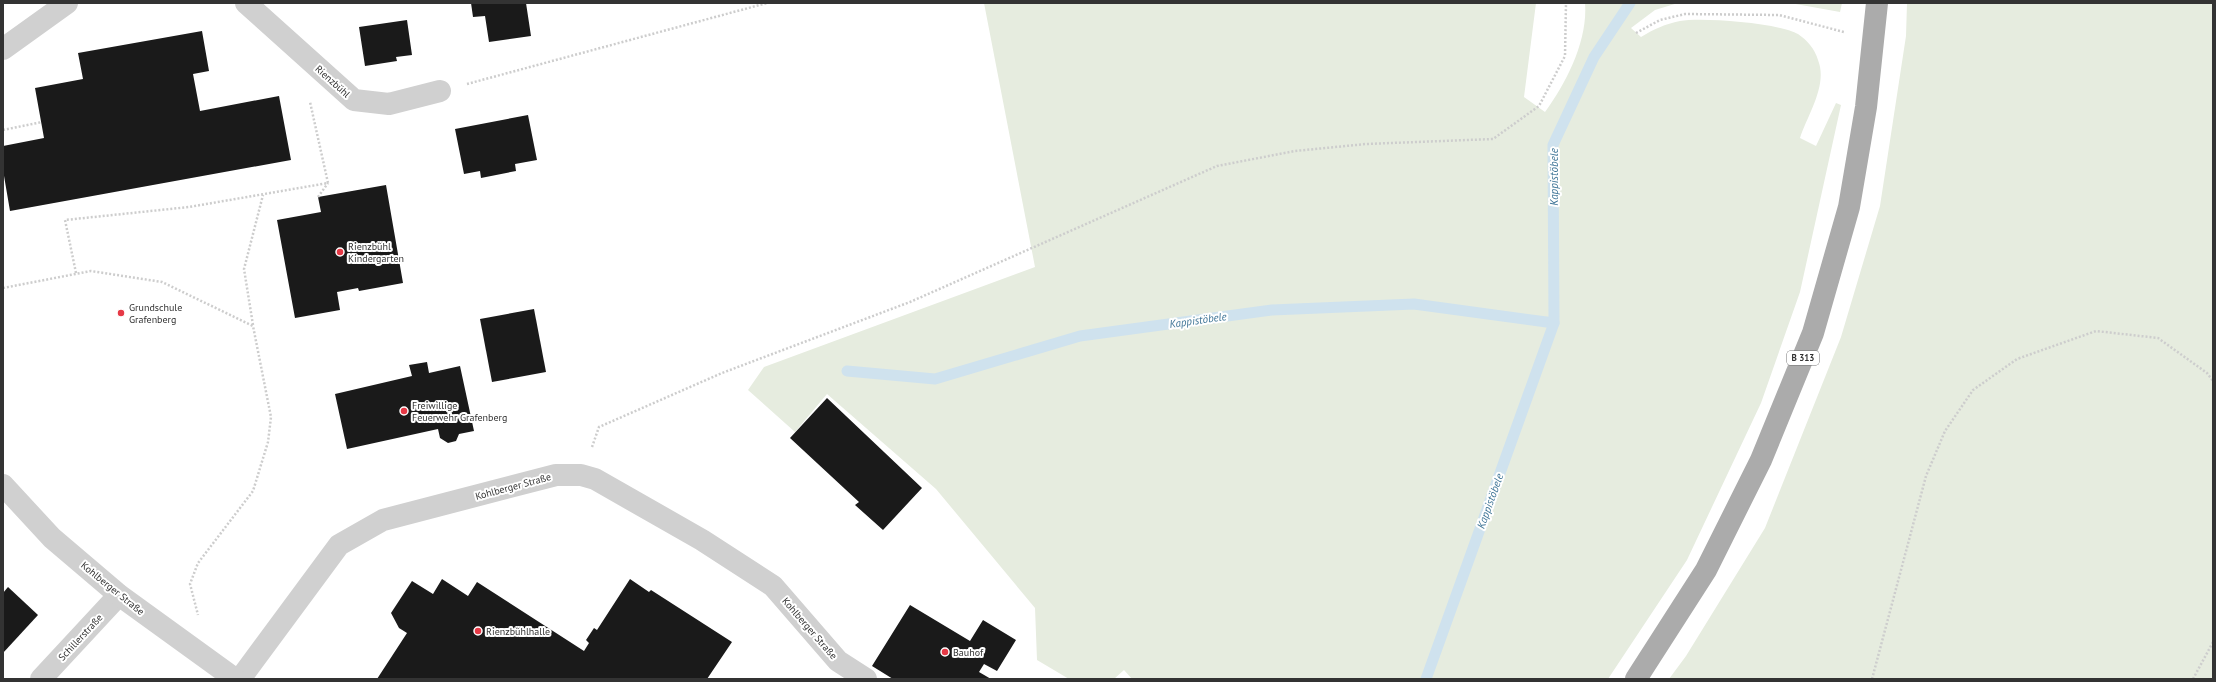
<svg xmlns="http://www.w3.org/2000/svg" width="2216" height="682" viewBox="0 0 2216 682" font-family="'PT Sans',sans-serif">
<rect width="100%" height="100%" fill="#fff"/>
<g fill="#e6ecdf">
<path d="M984,3H1536L1524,97L1545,112C1567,82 1588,40 1585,3H1678L1655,10L1631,28L1641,37C1654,29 1665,24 1680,21C1702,17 1779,23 1798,34C1807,40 1815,49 1818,60C1828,85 1808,114 1800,138L1816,146L1836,103L1841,105L1800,292L1761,403L1687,560L1608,679H1132L1124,670L1114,679H1069L1037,660L1035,608L936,489L827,394L795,432L748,390L764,367L1035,267Z"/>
<path d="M1790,3H1842L1840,12Z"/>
<path d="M1907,3H2213V679H1669L1686,656L1765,528L1841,337L1880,206L1906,36Z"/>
</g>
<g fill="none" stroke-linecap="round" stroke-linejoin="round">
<g stroke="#cfe2ee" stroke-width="11">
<path d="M847,371L935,379L1080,336L1272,310L1414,304L1554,323"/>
<path d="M1426,679L1554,323L1553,145L1594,57L1630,3"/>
</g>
</g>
<g fill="#1a1a1a">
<path d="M471,3H526L531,36L489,42L485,16L473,17Z"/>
<path d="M407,20L412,55L396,57L397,61L365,66L359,27Z"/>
<path d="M202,31L209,71L193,74L200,111L279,96L291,160L10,211L3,170V146L44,138L35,88L83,79L78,53Z"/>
<path d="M528,115L537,160L515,164L516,171L481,178L480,171L464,174L455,129Z"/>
<path d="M386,185L403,283L359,291L358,288L337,292L340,310L295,318L277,220L321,212L318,197Z"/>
<path d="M534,309L546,372L492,382L480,319Z"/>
<path d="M427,362L429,373L460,366L474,431L459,434L456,441L448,443L440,438L438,429L347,449L335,394L412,376L409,365Z"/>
<path d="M827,398L922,488L883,530L855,505L859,502L790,438Z"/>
<path d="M442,579L468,596L477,582L584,651L589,643L586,640L594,628L597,630L630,579L649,592L651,590L732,642L707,679H377L407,633L399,628L391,613L412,581L433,594Z"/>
<path d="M8,587L38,615L3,653V593Z"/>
<path d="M910,605L970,641L983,620L1016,640L997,671L984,664L979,672L991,679H893L872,666Z"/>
</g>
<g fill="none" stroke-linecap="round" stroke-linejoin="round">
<g stroke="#cdcdcd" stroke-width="2.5" stroke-dasharray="2 2" stroke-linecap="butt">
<path d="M1636,33L1660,20L1685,14L1779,15L1844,32"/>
<path d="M467,84L767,3"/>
<path d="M3,130L42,122"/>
<path d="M318,197L328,183"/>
<path d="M76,273L65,220L189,207L328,183L310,102"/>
<path d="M3,288L91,271L162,282L253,326L271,417L268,442L253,491L198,563L190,584L198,615"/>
<path d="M253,325L244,269L263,195"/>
<path d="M592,447L599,427L722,373L910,302L1217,166L1295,151L1366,144L1493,139L1539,106L1565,56L1566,3"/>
<path d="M1872,679L1926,476L1945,431L1973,390L2017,359L2096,331L2158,338L2207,373L2213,381"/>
<path d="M2193,679L2213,642"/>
</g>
<g stroke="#d0d0d0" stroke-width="22">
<path d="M246,3L354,100L389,104L440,91"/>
<path d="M3,49L67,3"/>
<path d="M41,679L119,595"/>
<path d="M240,679L339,545L383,520L556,475H581L595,479L702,540L773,586L838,661L866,679"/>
</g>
<path stroke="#d0d0d0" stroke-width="22" d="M3,485L52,538L119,595L235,679"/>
<path stroke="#ababab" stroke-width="22" d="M1636,679L1706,570L1761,460L1813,333L1849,207L1866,107L1877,3"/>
</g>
<g fill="#e63946" stroke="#fff" stroke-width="1.5">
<circle cx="340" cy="252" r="4"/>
<circle cx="121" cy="313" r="4"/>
<circle cx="404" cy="411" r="4"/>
<circle cx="478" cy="631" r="4"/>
<circle cx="945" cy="652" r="4"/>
</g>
<g text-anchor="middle" stroke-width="4" stroke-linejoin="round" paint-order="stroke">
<rect fill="#fff" stroke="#707070" stroke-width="1" x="1787" y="351" width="32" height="14" rx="3"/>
<g font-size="9" font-weight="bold" fill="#333">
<text x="1803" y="361">B 313</text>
</g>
<g font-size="10" fill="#333" stroke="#fff">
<text transform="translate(333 81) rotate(42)" y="4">Rienzbühl</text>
<text transform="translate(513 486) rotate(-15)" y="4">Kohlberger Straße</text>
<text transform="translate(113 588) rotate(39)" y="4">Kohlberger Straße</text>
<text transform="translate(810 628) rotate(49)" y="4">Kohlberger Straße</text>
<text transform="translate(80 637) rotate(-47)" y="4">Schillerstraße</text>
</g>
<g font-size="10" fill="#333" stroke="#fff" text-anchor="start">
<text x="348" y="250">Rienzbühl<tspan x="348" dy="12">Kindergarten</tspan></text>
<text x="129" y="311">Grundschule<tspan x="129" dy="12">Grafenberg</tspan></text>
<text x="412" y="409">Freiwillige<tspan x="412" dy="12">Feuerwehr Grafenberg</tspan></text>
<text x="486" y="635">Rienzbühlhalle</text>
<text x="953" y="656">Bauhof</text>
</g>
<g font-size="11" font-style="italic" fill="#3f7597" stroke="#fff">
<text transform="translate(1554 177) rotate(-90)" y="4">Kappistöbele</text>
<text transform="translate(1198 320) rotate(-8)" y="4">Kappistöbele</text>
<text transform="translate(1490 501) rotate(-70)" y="4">Kappistöbele</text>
</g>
</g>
<rect width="2216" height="682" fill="none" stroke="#333333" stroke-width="8"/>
</svg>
